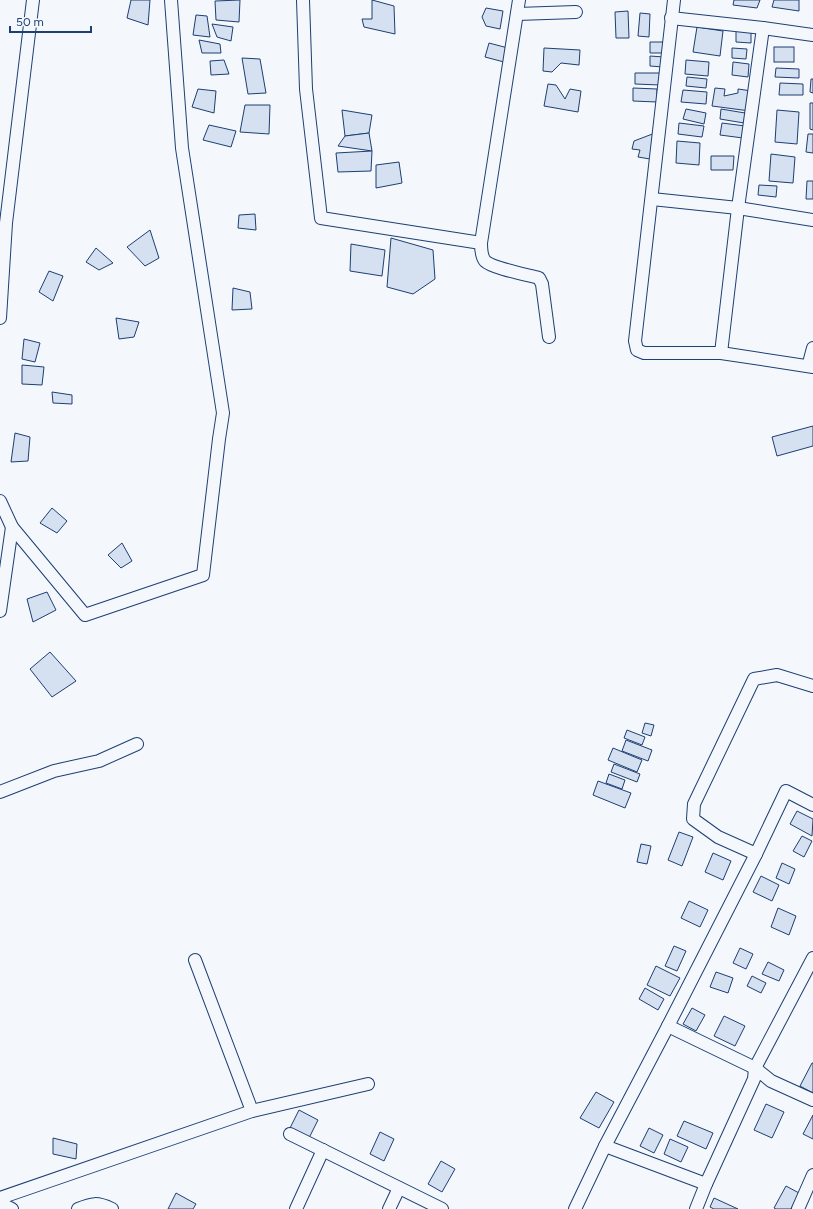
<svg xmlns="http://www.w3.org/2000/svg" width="813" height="1209" viewBox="0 0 813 1209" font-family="Figtree,sans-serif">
<rect width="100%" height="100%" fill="#f4f7fb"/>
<g fill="#d5e0f0" stroke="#1d3f73">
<path d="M131,0H150L148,25L127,18Z"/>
<path d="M240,0L239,22L216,20L215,1Z"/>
<path d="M372,0L394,6L395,34L364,27L362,19H372Z"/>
<path d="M734,0H760L757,8L733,5Z"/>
<path d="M774,0H799V11L772,7Z"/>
<path d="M486,8L503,11L500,29L486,26L482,17Z"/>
<path d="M628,11L629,38H616L615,12Z"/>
<path d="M640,13L650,14L649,37L638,36Z"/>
<path d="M196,15L207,16L210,37L193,35Z"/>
<path d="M212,24L233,27L231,41L217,37Z"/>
<path d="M697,27L723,31L720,56L693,52Z"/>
<path d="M736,31H751V43L736,42Z"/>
<path d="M199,40L220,44L221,53H202Z"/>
<path d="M650,42H664L665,53H650Z"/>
<path d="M489,43L508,48L504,62L485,57Z"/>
<rect x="774" y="47" width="20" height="15"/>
<path d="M544,48L580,50L579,65L561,63L552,72L543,71Z"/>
<path d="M732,48L747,49L746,59L732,58Z"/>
<path d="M650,56L664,57L663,67L650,66Z"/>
<path d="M242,58L260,59L266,93L248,94Z"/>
<path d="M224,60L229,74L211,75L210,61Z"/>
<path d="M686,60L709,62L708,76L685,74Z"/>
<path d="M733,62L749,64L748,77L732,75Z"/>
<path d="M776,68L799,69V78L775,77Z"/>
<path d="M635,73H660V85L635,84Z"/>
<path d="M687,77L707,79L706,88L686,86Z"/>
<path d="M811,79H813V93L810,92Z"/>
<path d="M780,83L803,84V95H779Z"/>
<path d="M548,84L556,85L565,99L570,89L581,91L578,112L544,106Z"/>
<path d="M633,88L657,89V102L633,101Z"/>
<path d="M715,88L725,89L724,96L738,93V89L752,91L750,111L712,106Z"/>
<path d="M198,89L216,91L214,113L192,107Z"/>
<path d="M683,90L707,92L706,104L681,102Z"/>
<path d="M810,103H813V130L810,129Z"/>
<path d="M245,105H270L269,134L240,132Z"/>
<path d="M686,109L706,113L704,124L683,119Z"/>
<path d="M721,109L745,113L744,123L720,119Z"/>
<path d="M342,110L372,115L369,133L345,136Z"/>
<path d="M777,110L799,112L797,144L775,142Z"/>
<path d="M679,123L704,126L702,137L678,134Z"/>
<path d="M722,123L745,126L743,138L720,135Z"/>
<path d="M209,125L236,131L231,147L203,140Z"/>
<path d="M369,133L372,151L338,146L345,136Z"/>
<path d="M655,133L650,159L638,157L640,150L632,149L634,141Z"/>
<path d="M808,134H813V153L806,152Z"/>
<path d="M677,141L700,143L699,165L676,163Z"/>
<path d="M372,151L371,171L338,172L336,153Z"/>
<path d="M771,154L795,157L793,183L769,181Z"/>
<path d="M711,156H734L733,170H711Z"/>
<path d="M399,162L402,183L376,188V165Z"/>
<path d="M807,181H813V199H806Z"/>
<path d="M759,185L777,186L776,197L758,195Z"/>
<path d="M255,214L256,230L238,228L239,215Z"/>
<path d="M150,230L159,258L145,266L127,247Z"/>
<path d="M391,238L433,250L435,279L413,294L387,287Z"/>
<path d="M351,244L385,250L382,276L350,271Z"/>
<path d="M96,248L113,263L99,270L86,262Z"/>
<path d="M49,271L63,276L53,301L39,292Z"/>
<path d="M233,288L250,292L252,309L232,310Z"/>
<path d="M116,318L139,322L134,337L119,339Z"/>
<path d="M24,339L40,343L35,362L22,359Z"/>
<path d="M22,365L44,367L42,385L22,384Z"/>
<path d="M52,392L72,395V404L53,403Z"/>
<path d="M813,426V446L777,456L772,437Z"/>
<path d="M15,433L30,437L28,461L11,462Z"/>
<path d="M52,508L67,521L57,533L40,523Z"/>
<path d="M122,543L132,561L121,568L108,555Z"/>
<path d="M47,592L56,610L33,622L27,599Z"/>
<path d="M50,652L76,681L52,697L30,669Z"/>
<path d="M645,723L654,725L651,736L642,733Z"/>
<path d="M627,730L645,737L642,745L624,738Z"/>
<path d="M626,740L652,750L648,761L622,751Z"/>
<path d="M613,748L642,760L637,772L608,760Z"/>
<path d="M614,764L640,774L637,782L611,772Z"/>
<path d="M609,774L625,780L622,789L606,783Z"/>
<path d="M598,781L631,793L625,808L593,795Z"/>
<path d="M797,811L813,819L812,836L790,824Z"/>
<path d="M679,832L693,837L682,866L668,860Z"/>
<path d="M802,836L812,841L804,857L793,851Z"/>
<path d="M641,844L651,846L647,864L637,862Z"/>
<path d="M713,853L731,861L723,880L705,872Z"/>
<path d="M782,863L795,869L789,884L776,878Z"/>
<path d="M761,876L779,885L772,901L753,892Z"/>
<path d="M689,901L708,910L700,927L681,918Z"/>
<path d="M778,908L796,916L789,935L771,927Z"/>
<path d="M674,946L686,951L677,971L665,966Z"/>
<path d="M740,948L753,954L746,969L733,963Z"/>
<path d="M768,962L784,970L779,981L762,974Z"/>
<path d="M656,966L680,978L670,996L647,985Z"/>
<path d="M716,972L733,978L728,993L710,987Z"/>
<path d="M752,976L766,983L761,993L747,986Z"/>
<path d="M645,988L664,999L658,1010L639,999Z"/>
<path d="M692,1008L705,1015L696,1031L683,1024Z"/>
<path d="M724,1016L745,1026L735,1046L714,1036Z"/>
<path d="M812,1063H813V1093L800,1086Z"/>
<path d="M596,1092L614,1102L599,1128L580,1118Z"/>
<path d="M766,1104L784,1112L772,1138L754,1130Z"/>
<path d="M299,1110L318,1120L309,1138L290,1128Z"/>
<path d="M813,1115V1139L803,1134Z"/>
<path d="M684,1121L713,1133L706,1149L677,1136Z"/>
<path d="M649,1128L663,1135L654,1153L640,1146Z"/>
<path d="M380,1132L394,1139L384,1161L370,1154Z"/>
<path d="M53,1138L77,1144L76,1159L53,1154Z"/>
<path d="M670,1139L688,1147L681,1162L664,1154Z"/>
<path d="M441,1161L455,1169L442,1192L428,1184Z"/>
<path d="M786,1186L799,1193L791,1209H776L774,1208Z"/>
<path d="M176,1193L196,1204L193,1209H168Z"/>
<path d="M714,1198L738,1209H714L710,1207Z"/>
</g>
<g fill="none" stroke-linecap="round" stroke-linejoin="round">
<g stroke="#1d3f73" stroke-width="14">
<g id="minor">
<path d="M303,0L306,89L321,218L481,243L519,0"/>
<path d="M674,0L635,341L637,350L644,353H721L813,367"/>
<path d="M517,14L576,12"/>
<path d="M671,18L763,28L738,208L721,353"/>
<path d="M763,28L813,35"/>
<path d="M652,199L738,208L813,220"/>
<path d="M481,243C481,248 481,256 485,261C492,268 528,275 539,278L542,284L549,337"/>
<path d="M0,318L6,223L33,0"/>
<path d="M813,348L809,363L813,365"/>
<path d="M0,501L12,527L85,615L203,575L219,439L223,413L182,148L171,0"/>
<path d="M0,611L12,527"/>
<path d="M0,792L54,771L99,761L137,744"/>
<path d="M813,805L786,791L756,854L668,1026L755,1068L771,1081L813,1100"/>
<path d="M756,854L718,837L693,819L694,804L754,679L777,675L813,686"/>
<path d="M195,960L252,1111"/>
<path d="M668,1026L605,1146L706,1184"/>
<path d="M290,1134L442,1209"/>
<path d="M0,1198L252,1111L368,1084"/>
<path d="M0,1203L12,1209"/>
<path d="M78,1209C92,1203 97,1202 112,1209"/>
<path d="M296,1209L323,1150"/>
<path d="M389,1209L399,1188"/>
<path d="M575,1209L605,1146"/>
<path d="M696,1209L706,1184L754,1079L755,1068L813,958"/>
<path d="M798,1209L813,1175"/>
</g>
</g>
<use href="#minor" stroke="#f4f7fb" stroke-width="12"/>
</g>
<path d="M10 26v6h81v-6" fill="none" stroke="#1d3f73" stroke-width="2"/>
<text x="16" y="26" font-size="12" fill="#1d3f73" stroke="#f4f7fb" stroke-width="3" paint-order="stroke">50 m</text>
</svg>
